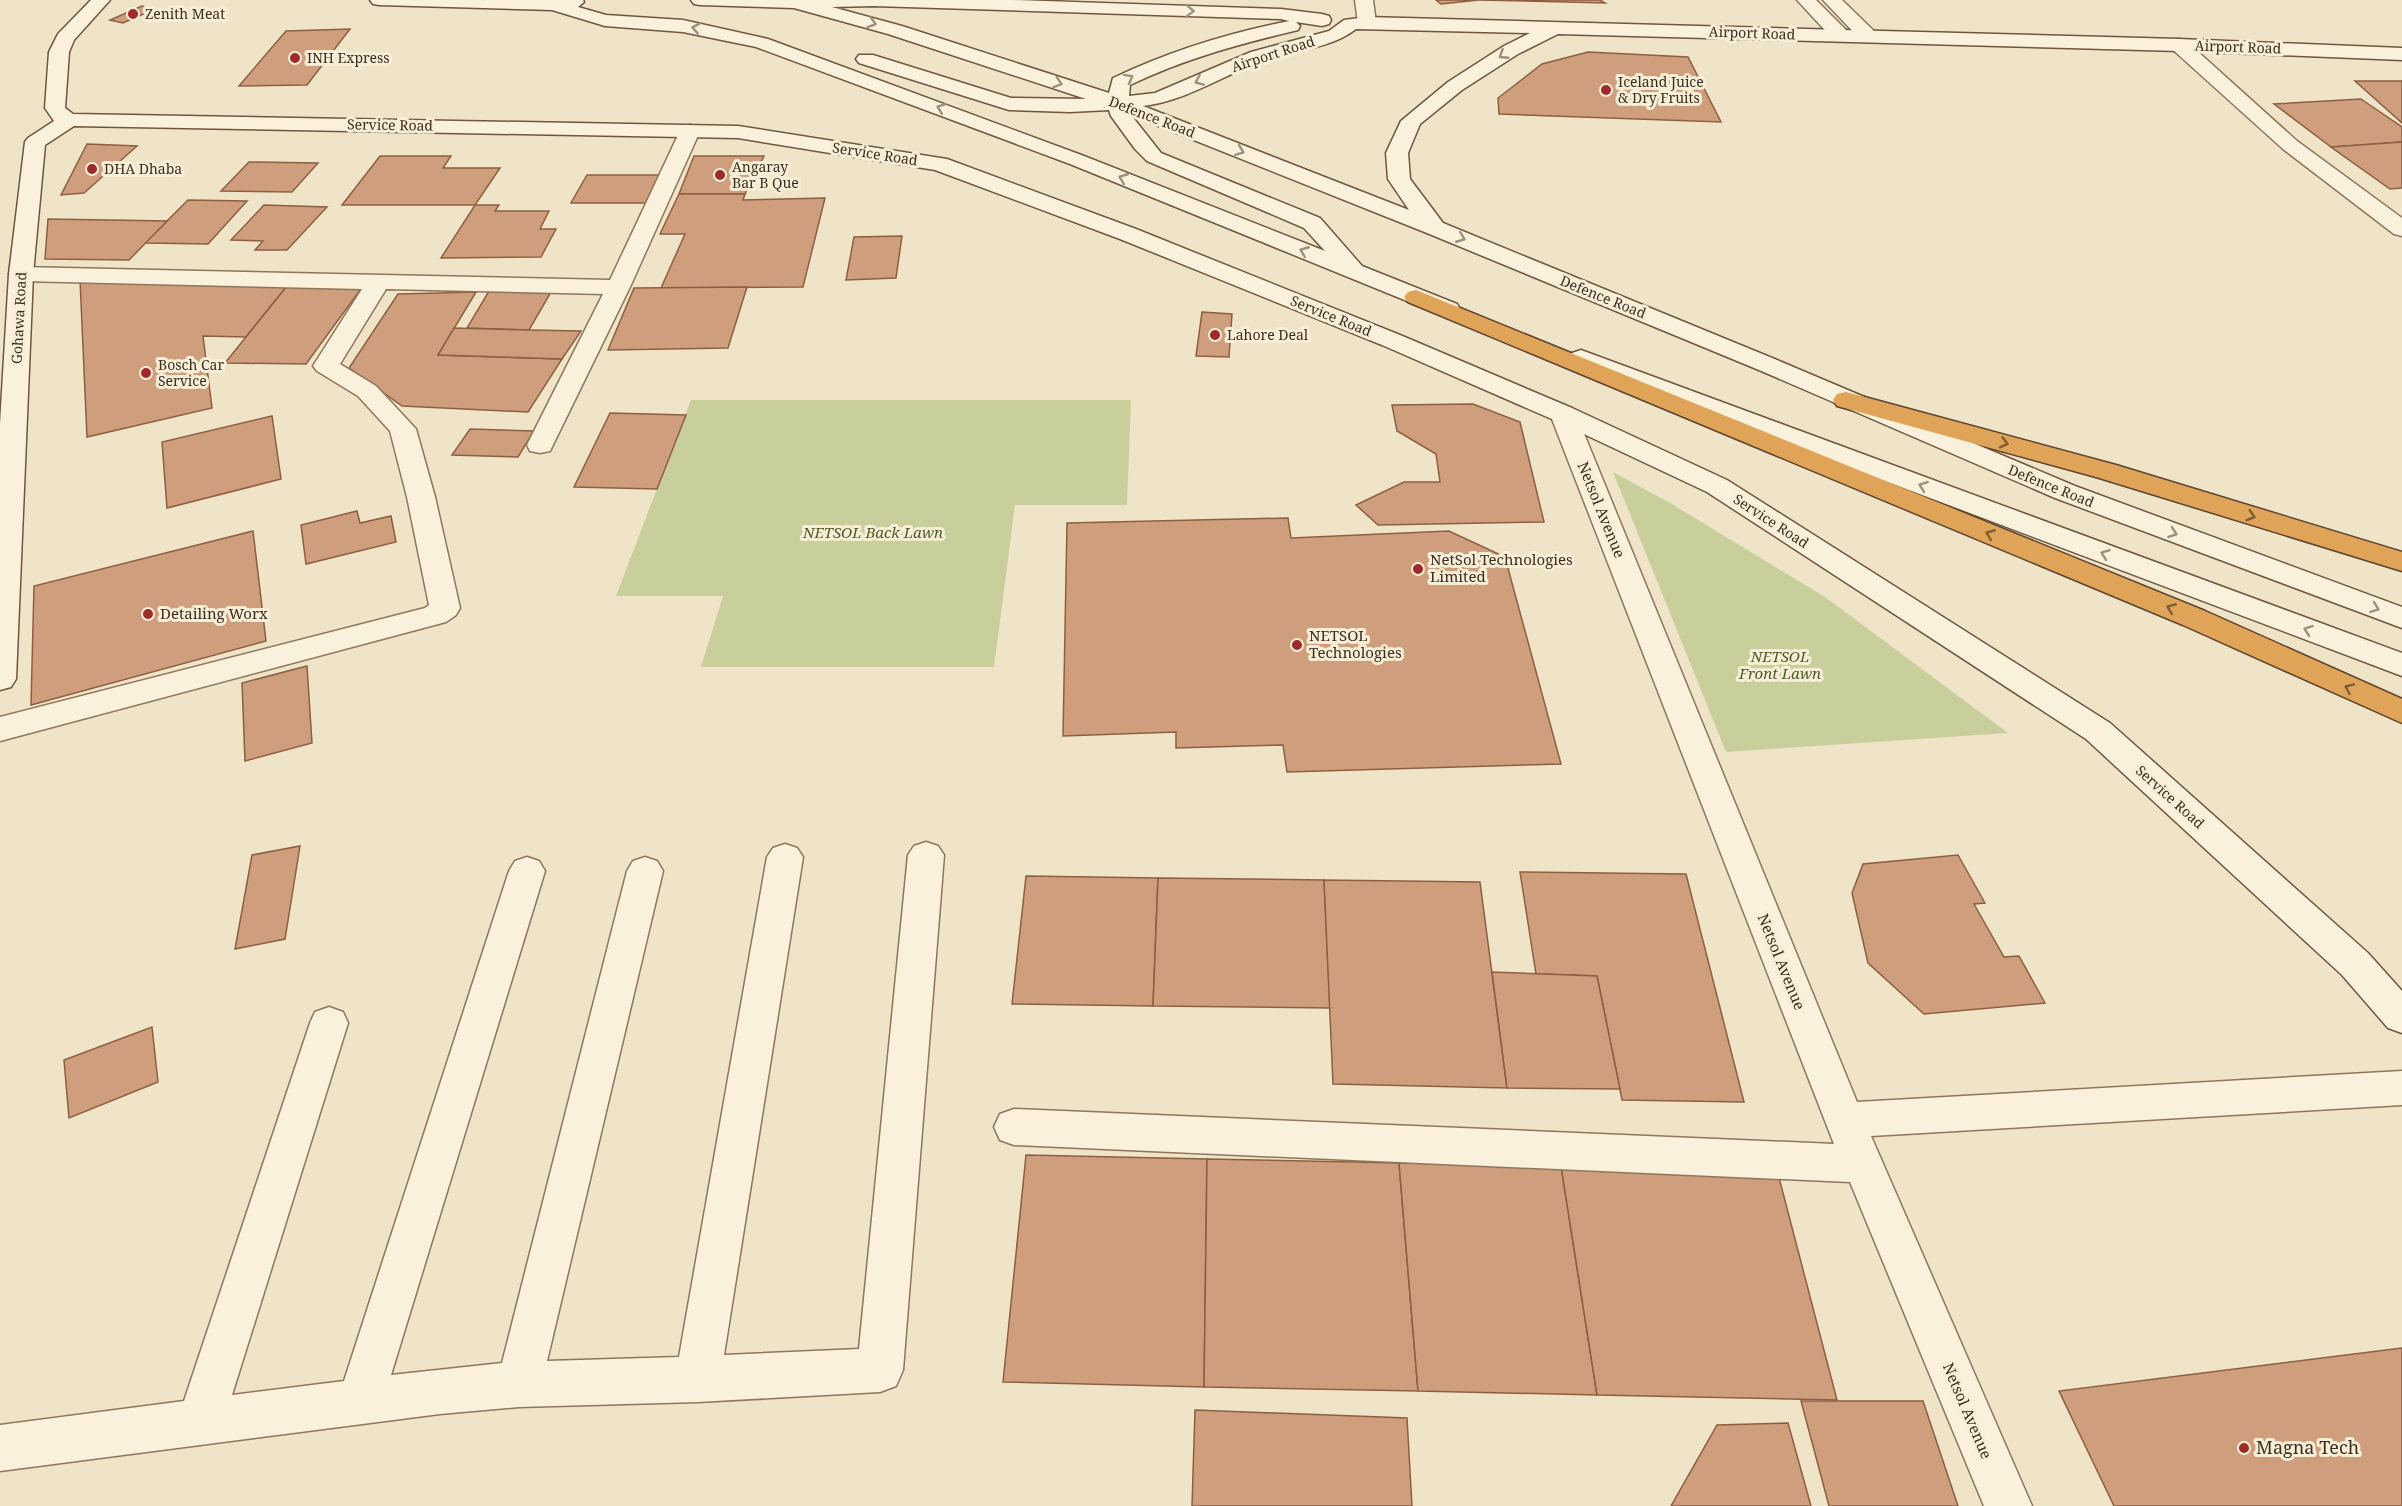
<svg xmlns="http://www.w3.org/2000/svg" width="2402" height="1506" viewBox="0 0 2402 1506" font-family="'Noto Serif',serif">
<rect width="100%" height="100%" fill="#f0e4c8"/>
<g fill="#c9cf9b">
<path d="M691,400H1131L1127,505H1015L994,667H701L723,596H616Z"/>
<path d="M1613,472L1670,503L1825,597L2008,733L1726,752Z"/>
</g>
<g fill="#cf9f7d" stroke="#8d5f41" stroke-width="1.5">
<path d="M1436,0H1479L1441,4Z"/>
<path d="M1479,0H1600L1605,3Z"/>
<path d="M142,6L155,9L123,23L110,20Z"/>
<path d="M350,29L307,85L239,86L286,31Z"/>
<path d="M1588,52L1688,57L1721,122L1499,114L1498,98L1542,64Z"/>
<path d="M2355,81H2402V123Z"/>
<path d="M2361,99L2402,127V142L2331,147L2274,104Z"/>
<path d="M2402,142V188L2390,189L2331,147Z"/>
<path d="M87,144L137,146L84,193L61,195Z"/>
<path d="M380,156H451L443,168H500L475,205H342Z"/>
<path d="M694,156H764L745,194H679Z"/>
<path d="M249,162L318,163L292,192L221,191Z"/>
<path d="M587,175H665L651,203H571Z"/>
<path d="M679,194H745L743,200L825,198L803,287L661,288L685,234H660Z"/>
<path d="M188,200L247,201L208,244L145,243Z"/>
<path d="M264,205L327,207L287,250H255L263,241L231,240Z"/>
<path d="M475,205H499L495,211H549L540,229H556L541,257L441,258Z"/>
<path d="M48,219L167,221L129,260L45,259Z"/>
<path d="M902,236L896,278L846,280L854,237Z"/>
<path d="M80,280L291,281L246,337L203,336L212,408L87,437Z"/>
<path d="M291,281L366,282L306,364L225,363Z"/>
<path d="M555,285L529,330L467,328L492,286Z"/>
<path d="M747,287L728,348L608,350L634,288Z"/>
<path d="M476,292L438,355L562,359L528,412L402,406L349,368L398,294Z"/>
<path d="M1202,312L1232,314L1229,357L1196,356Z"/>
<path d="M454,328L529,330L581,331L562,359L438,355Z"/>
<path d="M1473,404L1520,422L1544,522L1378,525L1356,505L1404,482H1440L1436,454L1397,431L1392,405Z"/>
<path d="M610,413L686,415L657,489L574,487Z"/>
<path d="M272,416L281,479L167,508L162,442Z"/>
<path d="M470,429L534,431L518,457L452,455Z"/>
<path d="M357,511L360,523L391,516L396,542L306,564L301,525Z"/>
<path d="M1288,518L1291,538L1449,531L1505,557L1561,764L1287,772L1283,745L1176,748V732L1063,736L1067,523Z"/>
<path d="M253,531L266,641L31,705L34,586Z"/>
<path d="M307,666L312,743L245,761L242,683Z"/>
<path d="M300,846L285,939L235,949L252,855Z"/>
<path d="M1958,855L1985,903L1974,904L2004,957L2019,956L2045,1003L1924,1014L1868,963L1852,893L1863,864Z"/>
<path d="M1520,872L1686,874L1744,1102L1622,1100L1597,976L1536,974Z"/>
<path d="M1026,876L1158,878L1153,1006L1012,1004Z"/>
<path d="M1158,878L1324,880L1330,1008L1153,1006Z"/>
<path d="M1324,880L1480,882L1507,1088L1333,1084Z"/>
<path d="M1492,972L1597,976L1620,1089L1507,1088Z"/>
<path d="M152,1027L158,1082L69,1118L64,1060Z"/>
<path d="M1026,1155L1207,1159L1204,1387L1003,1382Z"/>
<path d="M1207,1159L1399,1163L1418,1391L1204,1387Z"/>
<path d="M1399,1163L1561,1166L1597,1395L1418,1391Z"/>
<path d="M1561,1166L1777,1170L1837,1400L1597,1395Z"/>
<path d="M2402,1348V1506H2114L2059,1391Z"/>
<path d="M1801,1401H1923L1958,1506H1829Z"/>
<path d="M1195,1410L1407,1418L1412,1506H1192Z"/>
<path d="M1788,1423L1811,1506H1671L1717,1425Z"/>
</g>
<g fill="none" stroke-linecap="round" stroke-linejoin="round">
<g stroke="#8d765c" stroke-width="3">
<path id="lane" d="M926,842L938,846L944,855L903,1370L896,1386L880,1392L698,1402L519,1407L440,1414L0,1471V1425L184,1401L310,1023L315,1012L329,1007L343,1012L348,1023L232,1395L344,1381L509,871L515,861L527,857L539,861L545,871L391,1375L502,1363L627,871L633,861L645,857L657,861L663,871L547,1361L679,1357L767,857L773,848L785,844L797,848L803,857L724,1355L859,1349L908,855L914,846Z"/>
</g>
<g stroke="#8d765c" stroke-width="3">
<g id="street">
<path d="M1355,0H1373L1376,23L1374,27H1360L1358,23Z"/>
<path d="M1797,0H1816L1848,32L1850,36L1848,40H1834Z"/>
<path d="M1823,0H1842L1876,33L1878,37L1876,41H1862Z"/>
<path d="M2179,39L2186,41L2297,141L2402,218V236L2394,234L2283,149L2172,49L2170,45L2172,41Z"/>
<path d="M690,125L697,127L700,131L630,287L550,451L540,453L530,451L527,445L603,294L386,289L340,364L376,386L416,429L435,497L460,608L456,615L446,622L0,741V717L425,608L429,605L407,497L390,431L358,396L317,371L313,366L362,289L21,281L13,279L9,274L13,269L21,267L610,280L680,131L683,127Z"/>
<path d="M1563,406L1572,408L1576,414L1857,1102L2402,1071V1105L1871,1136L2032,1506H1984L1850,1182L1014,1145L1000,1140L994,1127L1000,1114L1014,1109L1834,1144L1550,414L1554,408Z"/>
</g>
</g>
<g stroke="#6f573f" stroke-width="3">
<g id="secondary">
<path d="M91,0H110L74,40L69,52L65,108L73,114L738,126L947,159L1136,229L1400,335L1572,408L1727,480L2110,723L2368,953L2402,991V1033L2388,1028L2342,975L2086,739L1707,492L1554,420L1382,345L1120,239L935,170L738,138L74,126L45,145L33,274L16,679L11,687L0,690V424L9,274L25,142L28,138L54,121L45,108L49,52L58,34Z"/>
<path d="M370,0H583L584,2L578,7L606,15L683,20L768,39L1084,156L1325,251L1304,228L1147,161L1135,149L1111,116L1109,110L1070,112L1009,110L859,63L856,59L859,55H873L1011,98L1086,99L888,34L794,8L700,5L694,4L691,0H1013L1281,9L1322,14L1329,16L1331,20L1329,24L1322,26L1296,22L1300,26L1298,30C1239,44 1184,59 1130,85L1129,96L1155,93L1251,52L1329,31L1344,20L1367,17L2179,39L2402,48V60L2179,51L1558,34L1518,54L1462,90L1420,124L1408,153L1410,179L1443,223L1777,360L2075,486L2402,607V628L2055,498L1759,370L1427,233L1131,115L1161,153L1320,218L1362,266L1457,304L1460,309L1457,314L1448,316L1439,314L1070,164L756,47L683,32L605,26L552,10L379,5L373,4ZM874,6L1281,19L1289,21C1228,33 1170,51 1113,78L1109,93L902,26L832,7ZM1356,29L1530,33L1504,46L1448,82L1401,121L1386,153L1388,179L1409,210L1143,106C1186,101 1224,75 1264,60C1295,50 1330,49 1356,29Z"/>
<path d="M1581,350L2402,653V676L1572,363L1568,358L1572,353Z"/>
</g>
</g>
<g stroke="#5b4430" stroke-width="3">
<g id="highway">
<path d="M1416,290L2205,611L2402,699V723L2183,625L1408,302L1404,297L1408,292Z"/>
<path d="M1846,392L2116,465L2402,552V571L2096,477L1837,406L1833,400L1837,394Z"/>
</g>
</g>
<use href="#lane" fill="#faf1dc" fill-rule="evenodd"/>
<use href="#street" fill="#faf1dc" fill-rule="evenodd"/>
<use href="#secondary" fill="#faf1dc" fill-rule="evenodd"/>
<use href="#highway" fill="#e0a458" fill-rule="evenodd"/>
</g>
<defs><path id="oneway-chevron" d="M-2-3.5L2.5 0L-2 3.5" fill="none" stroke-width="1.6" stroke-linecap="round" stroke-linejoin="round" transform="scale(1.5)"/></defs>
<g stroke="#9c907e">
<use href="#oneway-chevron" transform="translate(1190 11) rotate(2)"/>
<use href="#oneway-chevron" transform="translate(872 23) rotate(16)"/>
<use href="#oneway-chevron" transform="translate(696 28) rotate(-170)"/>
<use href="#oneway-chevron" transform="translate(1503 55) rotate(147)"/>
<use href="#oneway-chevron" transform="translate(1129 78) rotate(-29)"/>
<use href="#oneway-chevron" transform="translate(1199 81) rotate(157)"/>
<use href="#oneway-chevron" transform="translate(1058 83) rotate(18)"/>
<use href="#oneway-chevron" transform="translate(941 108) rotate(-159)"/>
<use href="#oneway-chevron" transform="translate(1240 151) rotate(21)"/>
<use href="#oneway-chevron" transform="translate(1123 178) rotate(-158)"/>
<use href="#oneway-chevron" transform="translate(1461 238) rotate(22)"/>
<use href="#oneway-chevron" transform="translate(1304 251) rotate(-158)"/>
<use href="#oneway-chevron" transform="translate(1923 486) rotate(-160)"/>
<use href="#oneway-chevron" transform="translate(2173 533) rotate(20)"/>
<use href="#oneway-chevron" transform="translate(2105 554) rotate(-160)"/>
<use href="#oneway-chevron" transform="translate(2375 608) rotate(20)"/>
<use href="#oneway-chevron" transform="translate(2308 630) rotate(-160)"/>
</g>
<g stroke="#7e5d36">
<use href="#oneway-chevron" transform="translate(2004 443) rotate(15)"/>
<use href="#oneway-chevron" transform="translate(2251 516) rotate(17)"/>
<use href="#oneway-chevron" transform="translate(1990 534) rotate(-158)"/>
<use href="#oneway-chevron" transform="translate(2171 608) rotate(-158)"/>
<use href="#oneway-chevron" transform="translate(2349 688) rotate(-156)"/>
</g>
<g fill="#9e2a2b" stroke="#f7eed8" stroke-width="2">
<circle cx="133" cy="14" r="6"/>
<circle cx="295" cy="58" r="6"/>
<circle cx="1606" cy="90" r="6"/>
<circle cx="92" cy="169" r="6"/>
<circle cx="720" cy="175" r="6"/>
<circle cx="1215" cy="335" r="6"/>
<circle cx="146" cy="373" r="6"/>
<circle cx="1418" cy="569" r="6"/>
<circle cx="148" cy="614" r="6"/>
<circle cx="1297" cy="645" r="6"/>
<circle cx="2244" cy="1448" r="6"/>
</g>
<g text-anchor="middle" stroke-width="6" stroke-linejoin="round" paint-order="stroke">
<g font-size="14" fill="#3d2e20" stroke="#f7eed8" text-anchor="start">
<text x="145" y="19">Zenith Meat</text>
<text x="307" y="63">INH Express</text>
<text x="1618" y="87">Iceland Juice<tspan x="1618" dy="16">&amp; Dry Fruits</tspan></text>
<text x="732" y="172">Angaray<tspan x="732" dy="16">Bar B Que</tspan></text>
<text x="104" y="174">DHA Dhaba</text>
<text x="1227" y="340">Lahore Deal</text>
<text x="158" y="370">Bosch Car<tspan x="158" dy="16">Service</tspan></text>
</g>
<g font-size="14" fill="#3d2e20" stroke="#f7eed8">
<text transform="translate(1752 33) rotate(2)" y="5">Airport Road</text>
<text transform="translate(2238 47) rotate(2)" y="5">Airport Road</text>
<text transform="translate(1273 54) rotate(-18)" y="5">Airport Road</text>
<text transform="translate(1152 117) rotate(21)" y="5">Defence Road</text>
<text transform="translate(390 125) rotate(1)" y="5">Service Road</text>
<text transform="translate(875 154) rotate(9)" y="5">Service Road</text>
<text transform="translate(1603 297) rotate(22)" y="5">Defence Road</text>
<text transform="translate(1331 316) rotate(22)" y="5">Service Road</text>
<text transform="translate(19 318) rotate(-87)" y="5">Gohawa Road</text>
<text transform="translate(2051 486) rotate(22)" y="5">Defence Road</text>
<text transform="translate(1771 521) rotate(33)" y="5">Service Road</text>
<text transform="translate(2170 797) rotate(42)" y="5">Service Road</text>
</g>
<g font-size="15" fill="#3d2e20" stroke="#f7eed8">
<text transform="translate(1601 510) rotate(68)" y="5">Netsol Avenue</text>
<text transform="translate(1781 962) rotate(68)" y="5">Netsol Avenue</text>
<text transform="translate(1967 1411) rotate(67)" y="5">Netsol Avenue</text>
</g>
<g font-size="15" font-style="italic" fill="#4d5a26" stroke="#f7eed8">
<text x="873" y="538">NETSOL Back Lawn</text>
<text x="1780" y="662">NETSOL<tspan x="1780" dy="17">Front Lawn</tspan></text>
</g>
<g font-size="15" fill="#3d2e20" stroke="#f7eed8" text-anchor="start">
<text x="1430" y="565">NetSol Technologies<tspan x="1430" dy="17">Limited</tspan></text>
<text x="160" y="619">Detailing Worx</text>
<text x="1309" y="641">NETSOL<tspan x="1309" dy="17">Technologies</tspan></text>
</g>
<g font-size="18" fill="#3d2e20" stroke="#f7eed8" text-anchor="start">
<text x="2256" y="1454">Magna Tech</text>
</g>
</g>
</svg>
